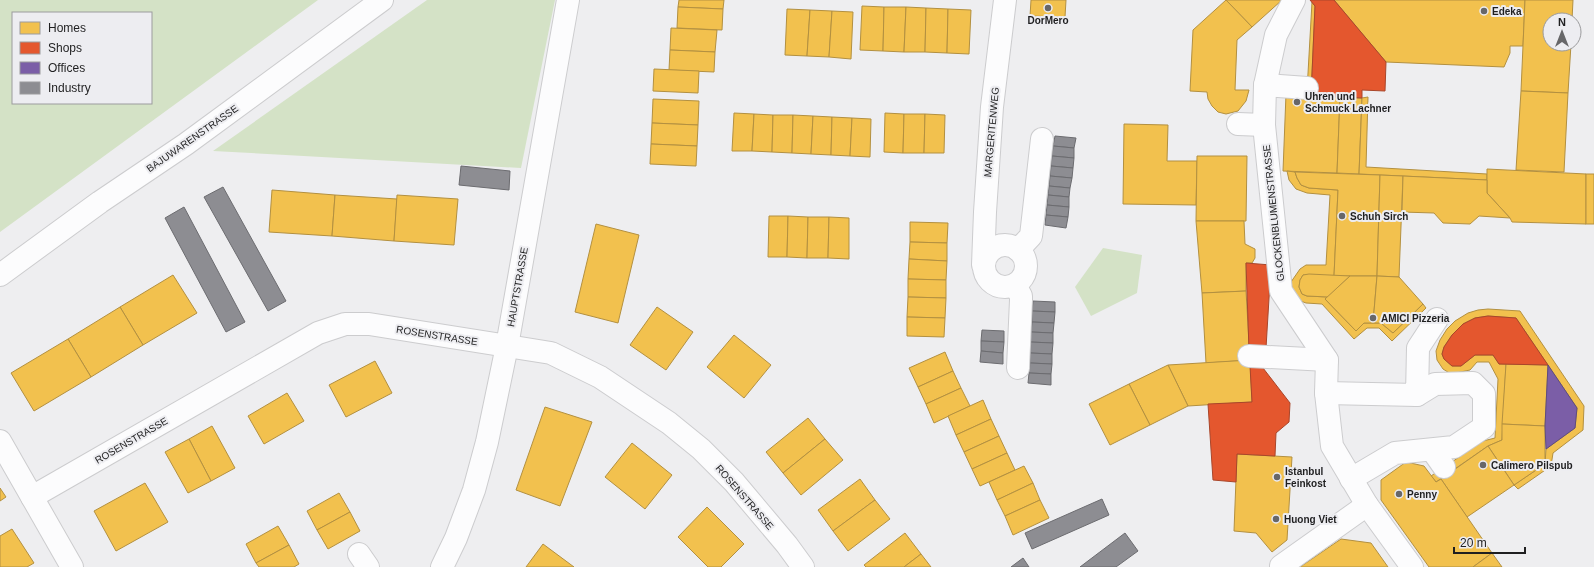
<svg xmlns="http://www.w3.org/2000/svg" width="1594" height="567" viewBox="0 0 1594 567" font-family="Arial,sans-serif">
<rect width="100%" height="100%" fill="#eeeef0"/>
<g fill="#d4e2c6" fill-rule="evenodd">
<path d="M0,0H318L0,232ZM13,13H151V103H13Z"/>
<path d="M427,0H555L521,168L213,151Z"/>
<path d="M1103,248L1142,255L1137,293L1091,316L1075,287Z"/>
</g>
<g fill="#f2c14e" stroke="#b39040">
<path d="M679,0H724L723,9L678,7Z"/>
<path d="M1031,0H1066L1065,17L1030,16Z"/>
<path d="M1226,0H1282L1252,27Z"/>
<path d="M1226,0L1252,27L1237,40L1235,90H1249L1246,101L1238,111L1226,114L1218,112L1212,106L1208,99L1207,92L1190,91L1193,30Z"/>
<path d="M1334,0H1525L1523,46H1510V53L1504,67L1386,62Z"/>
<path d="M1525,0H1573L1572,20H1550V44H1571L1568,93L1521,91Z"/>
<path d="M1312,2L1315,6L1311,96L1307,91Z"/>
<path d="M862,6L884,7L883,51L860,50Z"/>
<path d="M678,7L723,9L722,30L677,28Z"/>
<path d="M884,7H906L904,52L883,51Z"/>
<path d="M906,7L926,8L925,52H904Z"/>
<path d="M926,8L948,9L947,53L925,52Z"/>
<path d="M787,9L810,10L807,56L785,55Z"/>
<path d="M948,9L971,10L969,54L947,53Z"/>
<path d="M810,10L832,11L829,57L807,56Z"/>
<path d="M832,11L853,12L851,59L829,57Z"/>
<path d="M671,28L717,30L715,52L670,50Z"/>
<path d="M670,50L715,52L714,72L669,70Z"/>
<path d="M654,69L699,71L698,93L653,91Z"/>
<path d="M1521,91L1568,93L1564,172L1516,170Z"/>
<path d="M1286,94L1340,97L1337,173L1283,171Z"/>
<path d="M1340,97L1362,98L1359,174L1337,173Z"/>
<path d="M1368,97L1366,167L1487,174V180L1359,174L1362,98Z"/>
<path d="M653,99L699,101L698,125L652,123Z"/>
<path d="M734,113L754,114L752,151H732Z"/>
<path d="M885,113L904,114L903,153L884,152Z"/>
<path d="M754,114L773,115L772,152L752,151Z"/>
<path d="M904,114H925L924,153H903Z"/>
<path d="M925,114L945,115L944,153H924Z"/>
<path d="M773,115H793L792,153L772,152Z"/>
<path d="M793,115L813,116L811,154L792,153Z"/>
<path d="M813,116L832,117L831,155L811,154Z"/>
<path d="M832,117L852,118L850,156L831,155Z"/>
<path d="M852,118L871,119L870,157L850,156Z"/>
<path d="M652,123L698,125L697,146L651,144Z"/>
<path d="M1124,124L1168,125L1167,161H1197L1196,205L1123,204Z"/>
<path d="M651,144L697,146L696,166L650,164Z"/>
<path d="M1197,156H1247L1246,221H1196Z"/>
<path d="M1487,169L1586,174V224L1512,222L1510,218L1487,193Z"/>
<path d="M1287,171L1295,172L1297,178L1301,185L1309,188L1338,190L1334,276L1303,275L1300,280L1299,287L1302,294L1307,296L1328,297L1325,299L1356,331L1364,323H1381L1393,333L1423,304L1426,308L1392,341L1379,328H1367L1354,339L1322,304L1306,303L1298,300L1293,293L1291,282L1300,269L1306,265H1326L1330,195L1307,193L1296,189L1289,180Z"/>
<path d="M1295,172L1380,175L1377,276H1334L1338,190L1309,188L1301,185L1297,178Z"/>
<rect x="1586" y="174" width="8" height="50"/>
<path d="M1380,175L1403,176L1399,277L1377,276Z"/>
<path d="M1403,176L1487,180V193L1510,218L1479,216L1470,224L1443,223L1434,213L1402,212Z"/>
<path d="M272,190L335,195L332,236L269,232Z"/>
<path d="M335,195L397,199L394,241L332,236Z"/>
<path d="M397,195L458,199L454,245L394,241Z"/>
<path d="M769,216H788L787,257H768Z"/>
<path d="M788,216L808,217L807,258L787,257Z"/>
<path d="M808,217H829L828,258H807Z"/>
<path d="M829,217L849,218V259L828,258Z"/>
<path d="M1196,221H1244L1245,244L1255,249V258L1252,263H1246V291L1202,293Z"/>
<path d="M910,222L948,223L947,243L910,242Z"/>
<path d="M596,224L639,235L618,323L575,312Z"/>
<path d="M910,242L947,243V261L909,259Z"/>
<path d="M909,259L947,261L946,280L908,279Z"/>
<path d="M173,275L197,313L143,345L120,307Z"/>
<path d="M1303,275L1309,274L1350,276L1328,297L1307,296L1302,294L1299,287L1300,280Z"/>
<path d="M1350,276H1377L1373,323H1364L1356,331L1325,299Z"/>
<path d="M1377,276L1399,277L1423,304L1393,333L1381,323H1373Z"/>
<path d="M908,279L946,280V298L908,297Z"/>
<path d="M1246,291L1250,360L1206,363L1202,293Z"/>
<path d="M908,297L946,298L945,318L907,317Z"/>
<path d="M120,307L143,345L91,377L68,339Z"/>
<path d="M657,307L693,332L666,370L630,345Z"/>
<path d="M1488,309L1520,311L1584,406L1583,430L1553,453L1551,466L1518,489L1514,485L1545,464L1546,449L1575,428L1577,408L1516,318L1488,316L1475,318L1463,324L1452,335L1444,347L1442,354L1444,359L1452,366H1461L1475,355H1493L1499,364H1506L1502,440L1488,446L1436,482L1431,476L1483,441L1495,438L1498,379L1489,362H1477L1470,370L1451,374L1443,369L1437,360L1436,351L1440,340L1447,329L1455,321L1468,313L1478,310Z"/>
<path d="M907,317L945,318L944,337L907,336Z"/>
<path d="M734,335L771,365L744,398L707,367Z"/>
<path d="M68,339L91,377L34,411L11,373Z"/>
<path d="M945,352L953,371L918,387L909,368Z"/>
<path d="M1250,360L1252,402L1188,406L1168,365Z"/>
<path d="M375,361L392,393L346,417L329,385Z"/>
<path d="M1506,364L1548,365L1545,426L1502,424Z"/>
<path d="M1168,365L1188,406L1150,425L1129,384Z"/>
<path d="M953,371L961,388L926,404L918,387Z"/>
<path d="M1129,384L1150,425L1110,445L1089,404Z"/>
<path d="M961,388L970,406L934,423L926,404Z"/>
<path d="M287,393L304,421L264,444L248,416Z"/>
<path d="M983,400L991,419L956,435L948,416Z"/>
<path d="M545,407L592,422L560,506L516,490Z"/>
<path d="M808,418L825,439L783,473L766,452Z"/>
<path d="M991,419L999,436L964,452L956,435Z"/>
<path d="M1502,424L1545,426V464L1514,485L1488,446L1502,440Z"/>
<path d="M212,426L235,468L211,481L189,439Z"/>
<path d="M999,436L1007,453L972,469L964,452Z"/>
<path d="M189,439L211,481L188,493L165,452Z"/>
<path d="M825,439L843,460L801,495L783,473Z"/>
<path d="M632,443L672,475L645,509L605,477Z"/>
<path d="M1488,446L1514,485L1467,517L1441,479Z"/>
<path d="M1007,453L1015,470L980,486L972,469Z"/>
<path d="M1237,454L1292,457L1287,540L1272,552L1256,533L1234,531Z"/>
<path d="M1406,462L1424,466L1436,482L1441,479L1492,553L1473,567H1429L1381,500V480Z"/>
<path d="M1024,466L1033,483L997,500L989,482Z"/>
<path d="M860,479L875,500L833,531L818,510Z"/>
<path d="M145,483L168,522L116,551L94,511Z"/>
<path d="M1033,483L1040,500L1005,516L997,500Z"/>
<path d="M0,488L6,497L0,501Z"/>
<path d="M339,493L350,512L317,530L307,511Z"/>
<path d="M875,500L890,519L848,551L833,531Z"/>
<path d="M1040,500L1049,518L1013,535L1005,516Z"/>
<path d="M707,507L744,544L721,567H708L678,537Z"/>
<path d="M350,512L360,531L328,549L317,530Z"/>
<path d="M278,526L289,545L256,563L246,544Z"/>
<path d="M12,529L34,563L27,567H0V536Z"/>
<path d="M905,533L921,554L904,567H866L864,565Z"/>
<path d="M1341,539L1371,543L1388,567H1300Z"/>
<path d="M543,544L574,567H526Z"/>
<path d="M289,545L299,564L294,567H259L256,563Z"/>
<path d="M1492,553L1502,567H1473Z"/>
<path d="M921,554L931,567H904Z"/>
</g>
<g fill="#e4572e" stroke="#a9462a">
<path d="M1310,0H1334L1386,62L1385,91L1362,90V98L1311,96L1315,6Z"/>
<path d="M1246,263L1271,265L1266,348L1249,350Z"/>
<path d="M1488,316L1516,318L1548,365L1499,364L1493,355H1475L1461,366H1452L1444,359L1442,354L1444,347L1452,335L1463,324L1475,318Z"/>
<path d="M1250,366L1263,368L1290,403L1289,422L1276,433L1275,456L1237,454L1236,482L1213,480L1208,404L1252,402Z"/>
</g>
<path fill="#7b5ea7" stroke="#5f4b7e" d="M1548,365L1577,408L1575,428L1546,449L1545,426Z"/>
<g fill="#8d8d92" stroke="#6c6c70">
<path d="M1055,136L1076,138L1074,148L1053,146Z"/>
<path d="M1053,146L1074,148V158L1052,156Z"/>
<path d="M1052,156L1074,158L1073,168L1051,166Z"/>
<path d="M461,166L510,171L509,190L459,185Z"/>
<path d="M1051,166L1073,168L1072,178L1050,176Z"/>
<path d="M1050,176L1072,178L1070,188L1049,186Z"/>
<path d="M1049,186L1070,188L1069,197L1048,195Z"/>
<path d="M223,187L286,301L268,311L204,197Z"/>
<path d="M1048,195L1069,197V207L1047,205Z"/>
<path d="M1047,205L1069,207L1068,217L1046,215Z"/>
<path d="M184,207L245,322L226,332L165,218Z"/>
<path d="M1046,215L1068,217L1066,228L1045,225Z"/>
<path d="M1033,301L1055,302V312L1032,311Z"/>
<path d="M1032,311L1055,312L1054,323L1032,322Z"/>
<path d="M1032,322L1054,323L1053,333L1031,332Z"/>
<path d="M982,330L1004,331V342L981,341Z"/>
<path d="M1031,332L1053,333V343L1030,342Z"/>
<path d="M981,341L1004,342L1003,353L981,351Z"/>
<path d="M1030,342L1053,343L1052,354L1030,353Z"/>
<path d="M981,351L1003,353V364L980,362Z"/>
<path d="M1030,353L1052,354V364L1030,363Z"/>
<path d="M1030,363L1052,364L1051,374L1029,373Z"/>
<path d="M1029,373L1051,374V385L1028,383Z"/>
<path d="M1102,499L1109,515L1032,549L1025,533Z"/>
<path d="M1125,533L1138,551L1116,567H1080Z"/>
<path d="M1023,558L1029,567H1011Z"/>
</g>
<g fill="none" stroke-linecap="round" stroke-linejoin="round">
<g stroke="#ccccce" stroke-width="24">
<g id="minor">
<path d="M1294,0L1276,35L1265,85L1264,125L1281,291L1327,360L1326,393L1332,446L1367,505L1412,567"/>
<path d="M1265,85L1307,88"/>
<path d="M1238,124L1264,125"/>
<circle cx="1005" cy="266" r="21"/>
<path d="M1018,250L1031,236L1042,139"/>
<path d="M983,265L985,212L992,107L1005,0"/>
<path d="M0,275L100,202L186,144L382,0"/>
<path d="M1015,285L1021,296V300L1018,368"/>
<path d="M1249,356L1327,360"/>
<path d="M1326,393L1417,395L1418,348L1437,319"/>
<path d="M0,441L72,567"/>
<path d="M1432,450L1444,467"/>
<path d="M1351,479L1395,453L1454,447L1484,427V394L1473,383L1435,384L1417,395"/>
<path d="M32,497L318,333L345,324H369L551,353L600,377L669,423L701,449L734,482L787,545L803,567"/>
<path d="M359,554L368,567"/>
<path d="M1281,566L1367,505"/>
<path d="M442,567L456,538L474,490L487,442L507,346L568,0"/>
</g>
</g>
<use href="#minor" stroke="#fcfcfd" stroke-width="22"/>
</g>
<g fill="#676769" stroke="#ededf1" stroke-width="1.5">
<circle cx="1048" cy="8" r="4"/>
<circle cx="1484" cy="11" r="4"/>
<circle cx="1297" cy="102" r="4"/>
<circle cx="1342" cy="216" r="4"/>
<circle cx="1373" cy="318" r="4"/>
<circle cx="1483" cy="465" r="4"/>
<circle cx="1277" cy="477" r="4"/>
<circle cx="1399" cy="494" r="4"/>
<circle cx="1276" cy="519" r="4"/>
</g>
<g text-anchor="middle" stroke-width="4" stroke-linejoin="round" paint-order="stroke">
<g font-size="10" font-weight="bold" fill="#1f1f20" stroke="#ededf1" text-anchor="start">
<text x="1492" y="15">Edeka</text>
<text x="1048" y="24" text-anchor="middle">DorMero</text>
<text x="1305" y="100">Uhren und<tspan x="1305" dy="12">Schmuck Lachner</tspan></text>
<text x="1350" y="220">Schuh Sirch</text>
<text x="1381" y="322">AMICI Pizzeria</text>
<text x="1491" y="469">Calimero Pilspub</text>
<text x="1285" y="475">Istanbul<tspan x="1285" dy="12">Feinkost</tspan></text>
<text x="1407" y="498">Penny</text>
<text x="1284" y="523">Huong Viet</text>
</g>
<g font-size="10" fill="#1f1f20" stroke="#ededf1">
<text transform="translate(991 132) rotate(-85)" y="4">MARGERITENWEG</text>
<text transform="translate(192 138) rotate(-35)" y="4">BAJUWARENSTRASSE</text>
<text transform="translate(1273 213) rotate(-96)" y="4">GLOCKENBLUMENSTRASSE</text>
<text transform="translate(517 287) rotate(-80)" y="4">HAUPTSTRASSE</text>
<text transform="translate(437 335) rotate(9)" y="4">ROSENSTRASSE</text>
<text transform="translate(131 440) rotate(-30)" y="4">ROSENSTRASSE</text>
<text transform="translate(745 497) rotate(49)" y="4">ROSENSTRASSE</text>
</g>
</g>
<rect x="12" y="12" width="140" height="92" fill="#ededf1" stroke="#9b9b9d"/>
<rect x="20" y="22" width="20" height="12" fill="#f2c14e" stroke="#9b9b9d"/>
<text x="48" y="32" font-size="12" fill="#1f1f20">Homes</text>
<rect x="20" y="42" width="20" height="12" fill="#e4572e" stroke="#9b9b9d"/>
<text x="48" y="52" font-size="12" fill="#1f1f20">Shops</text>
<rect x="20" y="62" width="20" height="12" fill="#7b5ea7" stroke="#9b9b9d"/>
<text x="48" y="72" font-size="12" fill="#1f1f20">Offices</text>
<rect x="20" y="82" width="20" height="12" fill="#8d8d92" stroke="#9b9b9d"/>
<text x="48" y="92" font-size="12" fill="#1f1f20">Industry</text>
<g transform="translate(1562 32)"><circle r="19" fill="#ededf1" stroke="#9b9b9d"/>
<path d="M0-3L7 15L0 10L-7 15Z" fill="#676769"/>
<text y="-6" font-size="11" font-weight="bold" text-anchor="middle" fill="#1f1f20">N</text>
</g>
<path d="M1454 547v6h71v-6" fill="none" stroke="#1f1f20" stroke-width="2"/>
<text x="1460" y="547" font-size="12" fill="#1f1f20" stroke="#ededf1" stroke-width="3" paint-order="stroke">20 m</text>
</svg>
